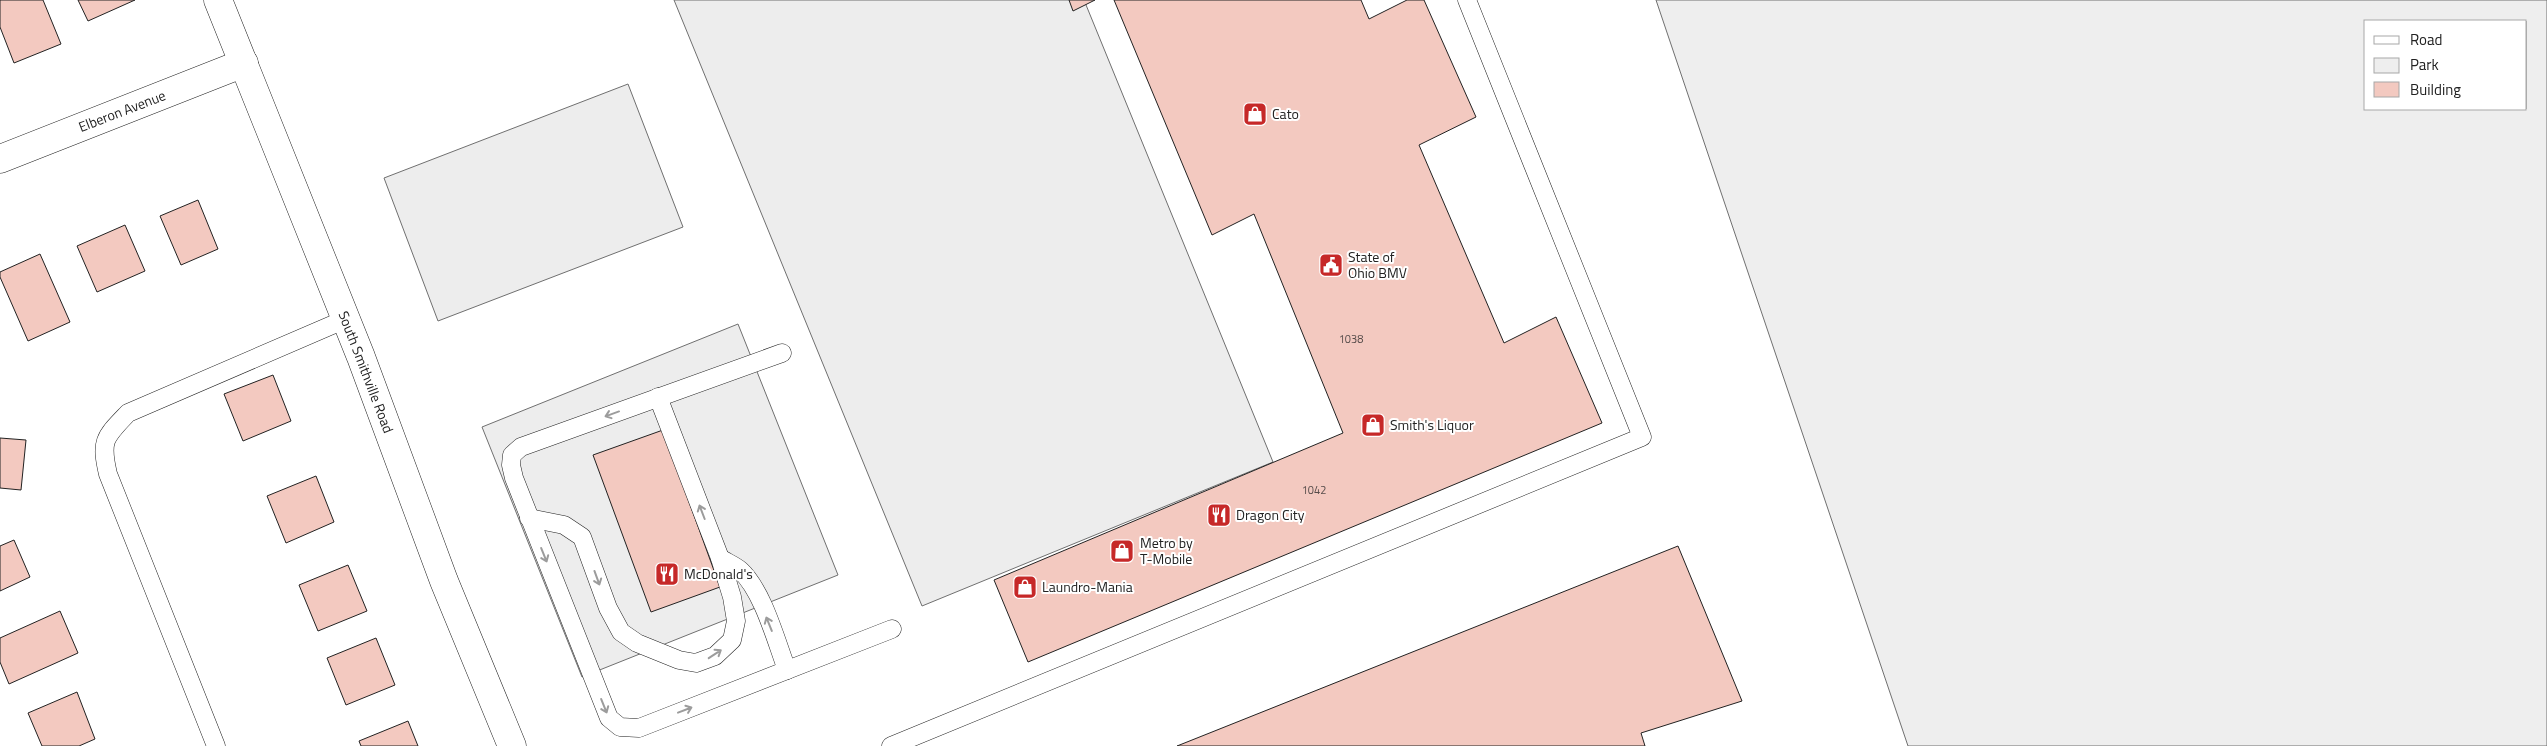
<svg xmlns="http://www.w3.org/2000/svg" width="2547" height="746" viewBox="0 0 2547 746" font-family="'Titillium Web',sans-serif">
<rect width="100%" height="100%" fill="#fff"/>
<path fill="#eee" stroke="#6f6f6f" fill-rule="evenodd" d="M1656,0H2547V746H1908ZM2366,21H2526V109H2366Z"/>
<g fill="#ededed" stroke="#6f6f6f">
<path d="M674,0H1084L1273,462L922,606Z"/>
<path d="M628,84L683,227L438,321L384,178Z"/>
<path d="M738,324L838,575L582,677L482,427Z"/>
</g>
<g fill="#f3c9c0" stroke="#222">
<path d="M0,0H43L61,44L14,63L0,27Z"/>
<path d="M78,0H135L88,21Z"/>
<path d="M1069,0H1095L1073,11Z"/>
<path d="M1114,0H1361L1369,19L1407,0H1424L1476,117L1419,145L1504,343L1556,317L1602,423L1028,662L994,580L1343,433L1254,214L1212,235Z"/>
<path d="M198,200L218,249L181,265L160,216Z"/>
<path d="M125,225L145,271L97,292L77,246Z"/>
<path d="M40,254L70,322L28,341L0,277V272Z"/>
<path d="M273,375L291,421L243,441L224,394Z"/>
<path d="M663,430L720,587L651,612L593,455Z"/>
<path d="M0,438L26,440L21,490L0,488Z"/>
<path d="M316,476L334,522L286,543L267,496Z"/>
<path d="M14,540L30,577L0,591V546Z"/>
<path d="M1678,546L1742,701L1641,733L1645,746H1177Z"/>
<path d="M348,565L367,611L318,631L299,585Z"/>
<path d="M60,611L78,653L9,684L0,662V638Z"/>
<path d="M376,638L395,685L346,705L327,658Z"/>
<path d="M77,692L95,739L79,746H42L28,713Z"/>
<path d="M408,721L418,746H361L359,741Z"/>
</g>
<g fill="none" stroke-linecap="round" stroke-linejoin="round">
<g stroke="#222" stroke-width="19">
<g id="service">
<path d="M782,353L521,447L512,455L511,465L514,478L609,718L620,727L639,728L892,629"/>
<path d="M529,518L564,525L582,537L608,608L621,632L637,643L679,660L696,663L715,656L732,640L736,621L732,597L720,558L658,397"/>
<path d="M720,558C726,562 734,565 740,570C763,591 776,641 787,670"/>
<path d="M216,746L108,474C100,440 105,437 128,413L346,319"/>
<path d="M891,746L1642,437L1467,0"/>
</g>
</g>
<g stroke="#222" stroke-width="29">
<path id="minor" d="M0,159L244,63"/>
</g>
<g stroke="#222" stroke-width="29">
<path id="secondary" d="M218,0L361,357L444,581L512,746"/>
</g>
<use href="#service" stroke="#fff" stroke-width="18"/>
<use href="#minor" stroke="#fff" stroke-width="28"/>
<use href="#secondary" stroke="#fff" stroke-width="28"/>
</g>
<defs><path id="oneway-shaft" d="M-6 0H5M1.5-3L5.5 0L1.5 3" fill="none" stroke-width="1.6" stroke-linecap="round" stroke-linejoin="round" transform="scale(1.25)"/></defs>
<g stroke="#9c9c9c">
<use href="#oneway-shaft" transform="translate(612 414) rotate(160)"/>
<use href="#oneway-shaft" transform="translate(702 512) rotate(-111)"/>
<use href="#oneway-shaft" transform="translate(544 555) rotate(68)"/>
<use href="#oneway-shaft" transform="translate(597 578) rotate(70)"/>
<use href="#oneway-shaft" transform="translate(769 624) rotate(-112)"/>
<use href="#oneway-shaft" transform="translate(715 654) rotate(-33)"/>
<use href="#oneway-shaft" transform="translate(604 706) rotate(68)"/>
<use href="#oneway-shaft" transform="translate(685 710) rotate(-21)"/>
</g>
<defs>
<g id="shop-square" transform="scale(1.25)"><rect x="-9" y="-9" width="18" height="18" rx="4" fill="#c62828" stroke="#fff"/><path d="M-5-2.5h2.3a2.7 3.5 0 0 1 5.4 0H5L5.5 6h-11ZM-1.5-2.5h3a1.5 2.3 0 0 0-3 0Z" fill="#fff"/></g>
<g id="civic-square" transform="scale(1.25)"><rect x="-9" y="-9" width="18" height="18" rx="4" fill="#c62828" stroke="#fff"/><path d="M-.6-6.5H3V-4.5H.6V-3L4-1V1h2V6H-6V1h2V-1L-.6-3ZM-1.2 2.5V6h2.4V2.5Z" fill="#fff"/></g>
<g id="restaurant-square" transform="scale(1.25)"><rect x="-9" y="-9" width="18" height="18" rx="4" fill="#c62828" stroke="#fff"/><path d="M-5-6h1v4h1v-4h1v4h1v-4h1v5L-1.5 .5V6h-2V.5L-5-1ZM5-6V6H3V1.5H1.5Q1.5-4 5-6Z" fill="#fff"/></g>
</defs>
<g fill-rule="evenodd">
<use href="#shop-square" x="1255" y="114"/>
<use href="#civic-square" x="1331" y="265"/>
<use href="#shop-square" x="1373" y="425"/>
<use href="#restaurant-square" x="1219" y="515"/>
<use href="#shop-square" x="1122" y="551"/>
<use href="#restaurant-square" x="667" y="574"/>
<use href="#shop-square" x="1025" y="587"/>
</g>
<g text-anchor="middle" stroke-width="4" stroke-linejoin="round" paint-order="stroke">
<g font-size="11" fill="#564c4a">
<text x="1351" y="343">1038</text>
<text x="1314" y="494">1042</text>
</g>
<g font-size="14" fill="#222" stroke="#fff">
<text transform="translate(122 111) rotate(-21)" y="5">Elberon Avenue</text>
<text transform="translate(366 372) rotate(69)" y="5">South Smithville Road</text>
</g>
<g font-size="14" fill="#222" stroke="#fff" text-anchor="start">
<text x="1272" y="119">Cato</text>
<text x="1348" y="262">State of<tspan x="1348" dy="16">Ohio BMV</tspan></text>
<text x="1390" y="430">Smith's Liquor</text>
<text x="1236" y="520">Dragon City</text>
<text x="1140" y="548">Metro by<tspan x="1140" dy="16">T-Mobile</tspan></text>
<text x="684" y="579">McDonald's</text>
<text x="1042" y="592">Laundro-Mania</text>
</g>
</g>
<rect x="2364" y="20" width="162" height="90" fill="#ffffff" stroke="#a7a7a7"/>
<rect x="2374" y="36" width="25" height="8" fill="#ffffff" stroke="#a7a7a7"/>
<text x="2410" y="45" font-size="15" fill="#222222">Road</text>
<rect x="2374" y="58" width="25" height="15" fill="#eeeeee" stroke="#a7a7a7"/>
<text x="2410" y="70" font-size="15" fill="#222222">Park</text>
<rect x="2374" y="82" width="25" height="15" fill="#f3c9c0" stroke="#a7a7a7"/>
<text x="2410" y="95" font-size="15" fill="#222222">Building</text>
</svg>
